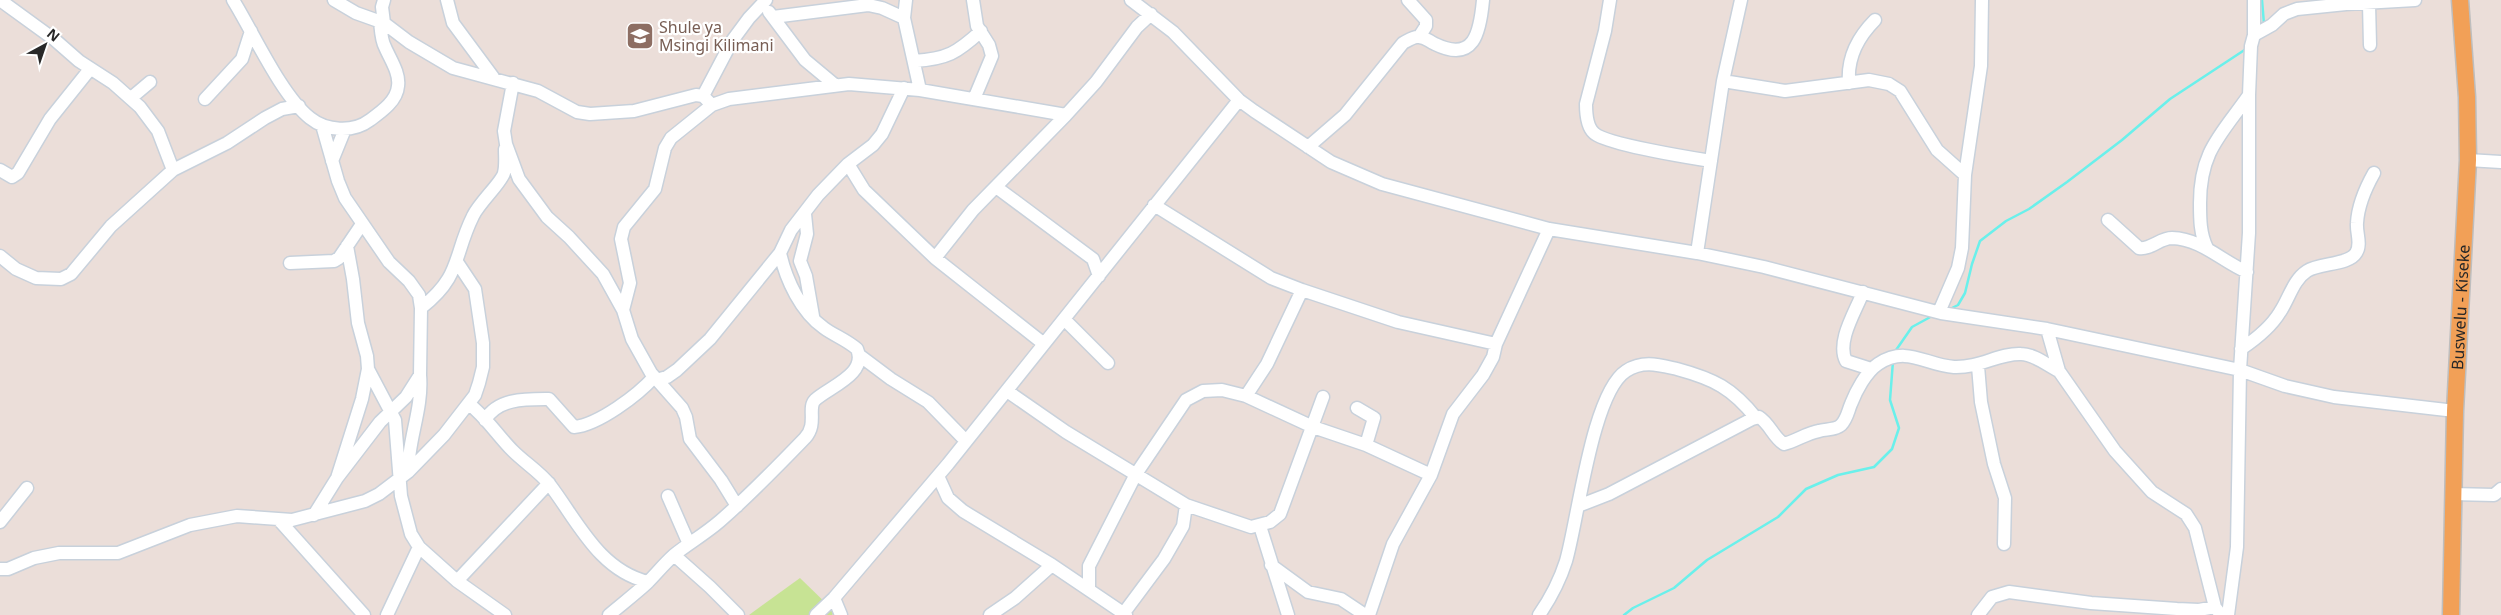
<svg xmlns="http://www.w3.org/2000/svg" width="2501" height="615" viewBox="0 0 2501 615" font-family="'Noto Sans',sans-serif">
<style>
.green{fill:#c7e394}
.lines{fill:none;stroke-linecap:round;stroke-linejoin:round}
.stream{stroke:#6af0eb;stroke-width:2.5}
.minor-casing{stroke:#c8d1db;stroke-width:15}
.major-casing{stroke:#bebebe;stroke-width:19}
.minor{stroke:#fff;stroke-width:12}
.major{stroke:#f2a057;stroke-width:16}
.labels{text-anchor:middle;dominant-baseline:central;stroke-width:4.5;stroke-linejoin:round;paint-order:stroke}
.education-label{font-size:16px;fill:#785e54;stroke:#fff;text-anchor:start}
.street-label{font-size:16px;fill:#282828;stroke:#fff}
</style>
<rect width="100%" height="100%" fill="#ebded9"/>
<path class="green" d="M800 578 835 612 832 615H749Z"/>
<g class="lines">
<path class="stream" d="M2262 0 2264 24
M1948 310 1958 305 1965 293 1972 264 1980 241 2006 221 2029 209 2067 182 2122 140 2170 99 2246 49
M1894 353 1912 327 1934 315
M1624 615 1633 608 1674 588 1707 560 1778 517 1806 489 1838 475 1874 467 1892 449 1899 428 1890 400 1893 361"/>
<g class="minor-casing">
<path id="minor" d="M0 0 55 40 79 61 113 83 140 107 158 131 173 170
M233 0C253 32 281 95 310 118 326 131 353 133 370 120 381 112 397 101 398 86 400 73 390 59 385 47 381 40 381 30 380 21
M334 0 356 13 384 23 409 42 453 68 538 91 577 112 590 114 634 111 696 95 703 96 712 105
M384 0 382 7 384 23
M447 0 453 23 493 77
M906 0 904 18 920 90
M973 0 977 26 989 45 992 56 974 99
M1131 0 1173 32 1239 100 1254 111 1331 162 1382 184 1549 229 1697 253 1764 267 1941 313 2047 329 2240 370 2285 386 2334 397 2455 411
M1408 0 1426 20V26L1419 37
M1610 0 1605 31 1586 104C1586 113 1587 127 1594 133 1605 144 1692 158 1711 161
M2369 4 2370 45
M769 12 805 60 835 85
M773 17 868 5 882 8 904 18
M2254 35 2272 25 2284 14 2297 9 2346 4 2415 0
M914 61C947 59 957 53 981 31
M1723 81 1785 91 1869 80 1889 84 1900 91 1937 150 1965 175
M513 83 504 131 506 144 519 179 547 217 569 237 603 274 623 310 632 339 651 373 682 408 686 417 690 439 721 480 737 506
M1849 83C1847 58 1858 37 1875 20
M703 96 732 41 749 18 766 0
M131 98 150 82
M205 99 242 59 251 31
M322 125 338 181 345 198 389 262 409 281 419 295 421 308 420 375 406 397 380 422 337 478
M1308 147 1345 115 1403 43C1407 41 1413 37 1417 37 1425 36 1428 41 1435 44 1474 63 1480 33 1483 0
M2468 160 2501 162
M332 161 345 129
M848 164 864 190 935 258 1044 344
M0 170 12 177 18 173 50 119 90 69
M996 187 1093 259 1099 276
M1154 205 1271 278 1302 290 1398 322 1496 344
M805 214 807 234 800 261 806 276 813 316
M2108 220 2139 248C2150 250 2160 238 2172 238 2202 239 2221 261 2247 272
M2207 248C2200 234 2200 219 2200 203 2200 151 2221 135 2249 95
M1697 253 1723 81 1741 0
M0 256 16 269 36 278 61 279 71 274 111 226 173 170 227 143 265 118 282 109 299 106
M935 258 973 210 1066 115
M290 263 334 261 339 258 362 224
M1863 292C1856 311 1836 341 1846 361L1871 369
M421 308C462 276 453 256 473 216 479 203 502 182 504 173 506 165 505 157 505 149
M623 310 630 283 621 239 624 227 655 189 665 148 671 138 712 105 729 99 849 84 920 90 1066 115 1096 82 1137 27 1151 14
M1939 312 1958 268 1962 248 1965 175 1981 66 1982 0
M1064 319 1108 363
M2047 329 2059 371 2115 451 2152 492 2186 514 2195 528 2215 607 2221 615
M2241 349C2256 339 2271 327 2280 312 2289 299 2293 280 2307 271 2319 263 2349 265 2356 253 2362 244 2356 233 2357 223 2358 205 2365 189 2374 173
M859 355 891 379 928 402 966 441
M1978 366 1981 402 1994 464 2005 498 2004 544
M368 369 395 420 401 496 411 534 419 547 457 581 505 615
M656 380 667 377 677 370 710 339 780 253 791 230 818 195 848 164 873 145 882 134 904 88
M1007 391 1066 432 1186 505 1183 526 1164 559 1123 614
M1246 396 1267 364 1302 290
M469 404C486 417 498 436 513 451 525 463 540 472 550 485 578 522 599 570 648 582
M1357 408 1374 418 1366 445
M485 420C498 398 526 399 549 399L574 427C598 425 638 395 654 377
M408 472C408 440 423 408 420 375
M938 476 948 498 963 511 1052 565 1126 615
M2452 494 2494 495 2501 489
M668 496 689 544
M1186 505 1251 527 1270 522 1280 514 1323 397
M1578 506 1609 494 1752 419 1759 417C1770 424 1773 437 1784 444 1796 441 1807 433 1819 431 1826 429 1836 430 1841 425 1847 419 1848 411 1851 404 1856 391 1866 372 1878 364 1907 345 1925 365 1954 367 1980 368 1999 353 2021 354 2034 354 2047 365 2059 371
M314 515 337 478 362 399 368 369 367 356 358 323 353 279 347 246
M279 520 364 615
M0 522 27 488
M1260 526 1288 615
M674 555 710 587 738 615
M1271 565 1308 592 1341 599 1365 615
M0 569H8L34 558 59 553H118L190 525 237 516 292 520 365 501 379 494 408 472 444 435 475 395 479 383 483 367V343L475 289 457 262
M457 581 549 483
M1089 590V566L1136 474 1186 400 1203 391 1222 390 1246 396 1313 427 1366 445 1431 475
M834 598 841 615
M387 615 419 547
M609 615C622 604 635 594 647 583 656 574 664 564 674 555 689 543 705 534 720 521 750 495 777 467 805 438 818 424 807 408 815 400 829 387 868 374 857 349 847 340 835 336 824 328 801 312 786 280 780 253
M816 615 834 598 948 464 1239 100
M990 615 1015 598 1052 565
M1369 615 1393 544 1431 475 1453 414 1483 375 1493 357 1496 344 1549 229
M1539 615C1550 599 1560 580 1566 561 1578 520 1592 393 1626 371 1643 360 1659 365 1677 369 1714 379 1732 388 1756 418
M1978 615 1992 597 2009 592 2091 603 2177 609 2199 610 2215 607
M2228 615 2237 547 2240 370 2249 233V95L2251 46 2254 35V0"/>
</g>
<g class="major-casing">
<g id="major">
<path id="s1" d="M2451 615 2455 411 2468 160 2467 97 2460 0"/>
</g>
</g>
<use href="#minor" class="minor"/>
<use href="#major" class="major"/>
</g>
<defs>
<g id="school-square" transform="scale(1.4375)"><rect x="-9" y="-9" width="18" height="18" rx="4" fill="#8d6e63" stroke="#fff"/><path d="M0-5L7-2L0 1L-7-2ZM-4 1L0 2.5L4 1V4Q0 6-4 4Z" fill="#fff"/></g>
</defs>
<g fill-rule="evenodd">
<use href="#school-square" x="640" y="36"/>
</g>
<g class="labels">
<g class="education-label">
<text x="659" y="27">Shule ya<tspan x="659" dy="18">Msingi Kilimani</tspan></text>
</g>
<g class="street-label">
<text stroke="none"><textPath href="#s1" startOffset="308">Buswelu - Kiseke</textPath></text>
</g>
</g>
<g transform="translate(45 45) rotate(40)" stroke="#ffffff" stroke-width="4" paint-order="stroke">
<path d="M0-4L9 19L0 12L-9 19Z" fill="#282828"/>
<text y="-8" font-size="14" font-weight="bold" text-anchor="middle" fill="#282828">N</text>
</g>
</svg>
